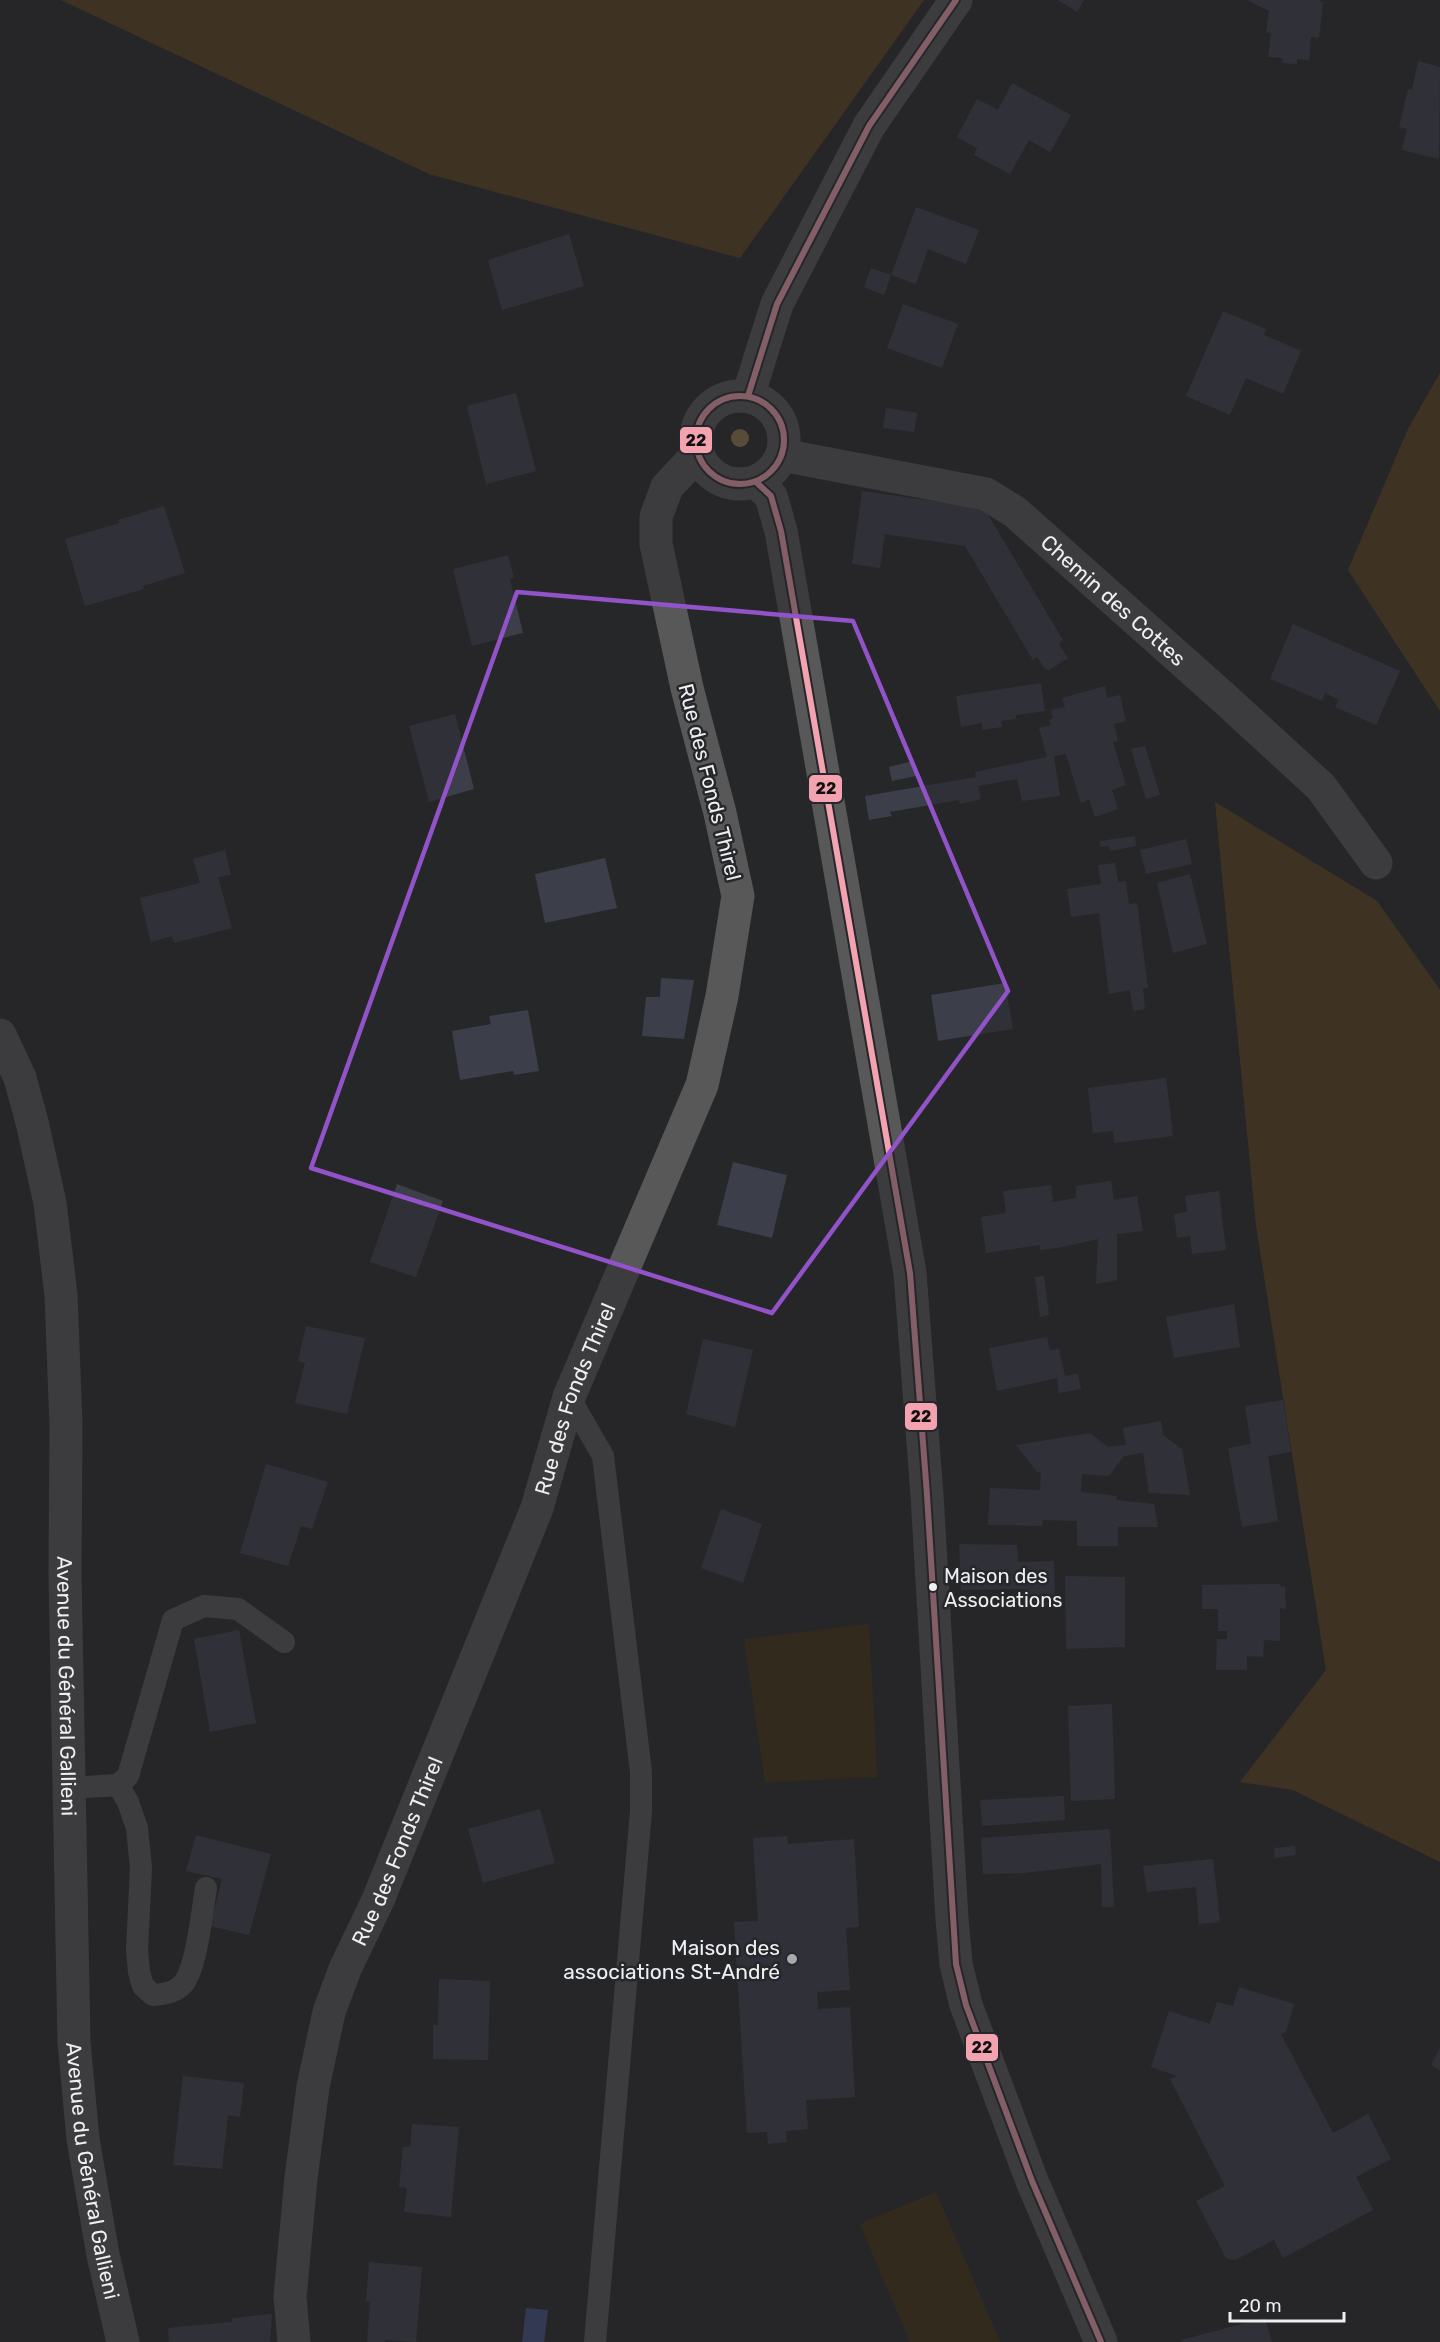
<svg xmlns="http://www.w3.org/2000/svg" width="1440" height="2342" viewBox="0 0 1440 2342" font-family="Rubik,sans-serif">
<style>
.green{fill:#412f0c}
.forest{fill:#5c441a}
.water{fill:#435083}
.building{fill:#3c3e4a}
.lines{fill:none;stroke-linecap:round;stroke-linejoin:round}
.lane{stroke:#585859;stroke-width:22}
.street{stroke:#585859;stroke-width:33}
.secondary{stroke:#585859;stroke-width:33}
.bus-1-casing{stroke:#25272a;stroke-width:10}
.bus-1{stroke:#f3a3af;stroke-width:6}
.tree{fill:#967a49}
.marked{fill:none;stroke:#9253c9;stroke-width:4.5;stroke-linejoin:round}
.bus-dot{fill:#efeff2;stroke:#25272a;stroke-width:2}
.poi-dot{fill:#a9a9ac;stroke:#25272a;stroke-width:2}
.labels{text-anchor:middle;dominant-baseline:central;stroke-width:5;stroke-linejoin:round;paint-order:stroke}
.bus-label{font-size:20px;fill:#efeff2;stroke:#25272a;text-anchor:start}
.street-label{font-size:21px;fill:#efeff2;stroke:#25272a}
.poi-label{font-size:21px;fill:#efeff2;stroke:#25272a;text-anchor:end}
.line-badge{stroke:#25272a;stroke-width:2}
.pale-badge-label{font-size:16px;text-anchor:middle;font-weight:bold;fill:#111}
</style>
<rect width="100%" height="100%" fill="#262729"/>
<path class="green" d="M869 1624 877 1777 765 1782 744 1639Z
M936 2192 1000 2342H910L860 2224Z"/>
<path class="forest" d="M61 0H924L740 258 429 174Z
M1440 373V711L1348 570 1408 429Z
M1215 802 1377 901 1440 990V1862L1293 1790 1240 1782 1326 1670 1256 1225Z"/>
<path class="water" d="M526 2308 548 2310 544 2342H522Z"/>
<path class="building" d="M1058 0H1084L1077 12Z
M1247 0H1320V2H1323L1319 38 1311 37 1309 60 1297 59V64L1282 63 1283 58 1268 57 1271 33 1266 32 1269 11Z
M1418 61 1440 67 1439 159 1402 150 1407 129 1399 127 1408 89 1412 90Z
M1012 83 1071 115 1050 152 1029 140 1010 174 974 155 977 148 957 137 977 99 998 110Z
M916 207 979 230 966 264 928 249 916 284 891 275 884 295 864 287 871 268 891 275Z
M569 234 584 286 502 310 488 260Z
M903 304 958 324 942 368 887 348Z
M1223 311 1266 329 1264 335 1301 351 1283 394 1246 378 1230 415 1186 396Z
M516 393 536 471 486 484 467 406Z
M886 408 917 413 914 432 883 428Z
M862 491 984 508 1063 640 1059 644 1068 658 1049 670 1045 669 1037 657 1033 660 965 546 885 534 880 568 852 564Z
M164 506 185 573 143 586 144 589 85 606 65 539 120 523 118 520Z
M508 555 514 578 510 579 523 633 472 646 453 569Z
M1293 624 1400 671 1376 725 1335 707 1339 700 1325 693 1322 701 1270 679Z
M1041 683 1045 711 1016 715V719L1001 721 1002 727 982 730V723L961 727 956 696Z
M1105 686 1107 698 1120 695 1126 721 1114 724 1118 741 1113 742 1126 785 1112 790 1118 809 1095 817 1089 799 1081 803 1066 754 1054 756 1060 796 1022 801 1017 779 978 786 981 799 960 804 959 800 890 812 892 816 869 820 865 796 976 777 975 772 1047 757 1039 728 1051 725 1049 720 1053 718 1051 710 1065 707 1062 698Z
M455 714 474 789 429 802 409 726Z
M1145 746 1160 795 1146 799 1131 749Z
M913 761 916 776 892 781 889 767Z
M1135 836 1136 846 1109 851V846L1100 847V841Z
M1186 839 1192 864 1146 874 1140 850Z
M225 850 231 875 218 877 232 928 174 943 172 936 151 942 140 898 200 883 193 859Z
M605 858 617 908 545 923 535 874Z
M1115 863 1118 882 1126 881 1129 904 1137 903 1148 988H1143L1145 1009 1133 1011 1130 990 1109 994 1099 913 1071 917 1067 889 1101 884 1098 865Z
M1190 874 1207 944 1173 953 1157 883Z
M661 978 694 980 684 1039 642 1036 646 997H660Z
M1005 983 1013 1029 938 1041 931 995Z
M528 1010 539 1071 514 1075 513 1071 460 1080 452 1031 491 1024 489 1016Z
M1166 1078 1173 1136 1114 1143 1113 1131 1093 1133 1088 1088Z
M733 1162 787 1175 772 1238 717 1225Z
M1111 1181 1114 1200 1137 1196 1143 1231 1117 1234V1280L1096 1284 1098 1239 1057 1248 1040 1250V1245L986 1253 981 1217 1006 1213 1003 1191 1051 1185 1053 1202 1076 1198V1186Z
M397 1184 443 1201 416 1277 370 1262Z
M1219 1191 1226 1250 1192 1254 1190 1236 1177 1238 1174 1214 1187 1212 1185 1196Z
M1044 1276 1049 1315 1040 1317 1035 1277Z
M1234 1304 1240 1347 1174 1358 1166 1317Z
M306 1326 365 1338 347 1414 295 1403 305 1363 298 1361Z
M1047 1337 1050 1350 1059 1349 1065 1376 1078 1374 1081 1389 1059 1393 1057 1378 997 1391 989 1348Z
M703 1339 753 1350 735 1427 686 1414Z
M1283 1400 1291 1452 1268 1456 1278 1521 1242 1527 1228 1448 1251 1444 1245 1406Z
M1161 1421 1163 1435 1182 1449 1190 1495 1149 1493 1143 1453 1124 1456 1109 1476 1082 1474 1081 1492 1117 1496 1116 1500 1154 1504 1158 1527H1118V1546H1077V1521L1043 1520 1042 1526 988 1525 990 1488 1040 1490 1041 1472H1037L1016 1445 1090 1433 1108 1447 1126 1445 1123 1428Z
M266 1464 328 1482 312 1529 301 1526 288 1566 240 1553Z
M721 1509 762 1524 743 1583 701 1568Z
M959 1544 1017 1545 1018 1562 1054 1561 1055 1606 1027 1607 1026 1589 961 1590Z
M1065 1576 1125 1577V1647L1066 1649Z
M1280 1584V1586L1285 1587 1286 1609 1280 1608V1641L1264 1640 1263 1657 1247 1656V1670H1216L1217 1639H1227V1631H1218V1609H1202V1585Z
M239 1630 256 1723 210 1732 194 1639Z
M1112 1704 1115 1799 1071 1801 1068 1706Z
M1064 1796 1065 1820 982 1826 980 1800Z
M540 1809 555 1863 483 1883 468 1829Z
M1110 1829 1114 1907H1102L1101 1864 1024 1873 983 1874 981 1838Z
M196 1835 271 1854 249 1935 210 1926 222 1879 186 1871Z
M787 1836 788 1844 854 1839 859 1927 846 1928 850 1990 817 1992 818 2009 850 2007 855 2097 806 2100 808 2129 786 2131 787 2142 768 2144 767 2132 747 2133 734 1922 758 1921 753 1838Z
M1295 1846 1296 1855 1275 1858 1274 1848Z
M1213 1859 1220 1922 1199 1924 1196 1887 1147 1892 1143 1866Z
M439 1979 490 1981 488 2060 433 2059V2025H438Z
M1239 1987 1294 2004 1286 2032 1281 2034 1333 2133 1368 2114 1391 2159 1356 2177 1373 2210 1283 2258 1274 2240 1235 2260 1226 2258 1196 2201 1225 2186 1170 2079 1177 2076 1151 2067 1169 2011 1210 2024 1217 2002 1233 2006Z
M1440 2048V2070L1431 2065Z
M183 2076 244 2083 240 2117 228 2115 222 2169 173 2165Z
M412 2124 459 2127 451 2217 404 2212 407 2188 399 2187 403 2147H410Z
M369 2262 422 2267 416 2342 385 2340V2342H367L370 2301H366Z
M272 2314 270 2342H169L168 2328 232 2322V2318Z
M1265 2318 1272 2342H1182L1181 2340Z"/>
<g class="lines">
<path class="lane" d="M569 1397 603 1456 641 1772V1811L595 2342
M118 1785 128 1802 137 1828 141 1868 137 1950 139 1972 143 1986 153 1995C164 1994 175 1993 183 1984 197 1967 202 1911 206 1888
M69 1788 118 1785 128 1776 173 1620 204 1606 238 1609 284 1642"/>
<g class="street">
<circle cx="740" cy="440" r="44"/>
<path d="M748 396 777 304 869 126 956 0"/>
<path id="s1" d="M782 455 986 494 1015 512 1224 698 1321 787 1376 863"/>
<path d="M756 482 771 496 781 531 910 1273 927 1495 952 1919 956 1964 966 2005 1032 2181 1101 2342"/>
<path id="s2" d="M294 2342 290 2297 301 2178 313 2087 329 2012 345 1969 378 1900 537 1508 569 1397 702 1085 722 996 738 896 720 813 687 688 656 544V517L667 487 697 455"/>
</g>
<path class="secondary" id="s3" d="M0 1035 20 1078 32 1122 50 1203 61 1295 66 1425 65 1574 74 2042 83 2139 103 2255 123 2342"/>
<g class="bus-1-casing">
<path id="bus-1" d="M696 440a44 44 0 1 1 88 0a44 44 0 1 1-88 0Z
M748 396 777 304 869 126 956 0
M756 482 771 496 781 531 910 1273 927 1495 956 1964 966 2005 1032 2181 1101 2342"/>
</g>
<use href="#bus-1" class="bus-1"/>
</g>
<circle class="tree" cx="740" cy="438" r="9"/>
<path d="M0 0H1440V2342H0ZM517 592 853 621 1008 991 772 1313 311 1168Z" fill="#262729" fill-opacity=".55" fill-rule="evenodd"/>
<path class="marked" d="M517 592 853 621 1008 991 772 1313 311 1168Z"/>
<circle class="bus-dot" cx="933" cy="1587" r="5"/>
<circle class="poi-dot" cx="792" cy="1959" r="6"/>
<g class="labels">
<g class="bus-label">
<text x="944" y="1576">Maison des<tspan x="944" dy="24">Associations</tspan></text>
</g>
<g class="street-label">
<text stroke="none"><textPath href="#s1" startOffset="374">Chemin des Cottes</textPath></text>
<text transform="translate(710 782) rotate(76)">Rue des Fonds Thirel</text>
<text stroke="none"><textPath href="#s2" startOffset="994">Rue des Fonds Thirel</textPath></text>
<text stroke="none"><textPath href="#s3" startOffset="660">Avenue du Général Gallieni</textPath></text>
<text stroke="none"><textPath href="#s2" startOffset="508">Rue des Fonds Thirel</textPath></text>
<text stroke="none"><textPath href="#s3" startOffset="1146">Avenue du Général Gallieni</textPath></text>
</g>
<g class="poi-label">
<text x="780" y="1947">Maison des<tspan x="780" dy="24">associations St-André</tspan></text>
</g>
</g>
<g class="line-badge">
<rect x="679" y="426" width="34" height="28" rx="6" fill="#f3a3af"/>
<rect x="808" y="774" width="35" height="29" rx="6" fill="#f3a3af"/>
<rect x="904" y="1402" width="34" height="29" rx="6" fill="#f3a3af"/>
<rect x="965" y="2033" width="34" height="29" rx="6" fill="#f3a3af"/>
</g>
<g class="pale-badge-label">
<text x="696" y="446">22</text>
<text x="826" y="794">22</text>
<text x="921" y="1422">22</text>
<text x="982" y="2053">22</text>
</g>
<path d="M1230 2312v9h114v-9" fill="none" stroke="#efeff2" stroke-width="3"/>
<text x="1239" y="2312" font-size="18" fill="#efeff2" stroke="#25272a" stroke-width="4.5" paint-order="stroke">20 m</text>
</svg>
